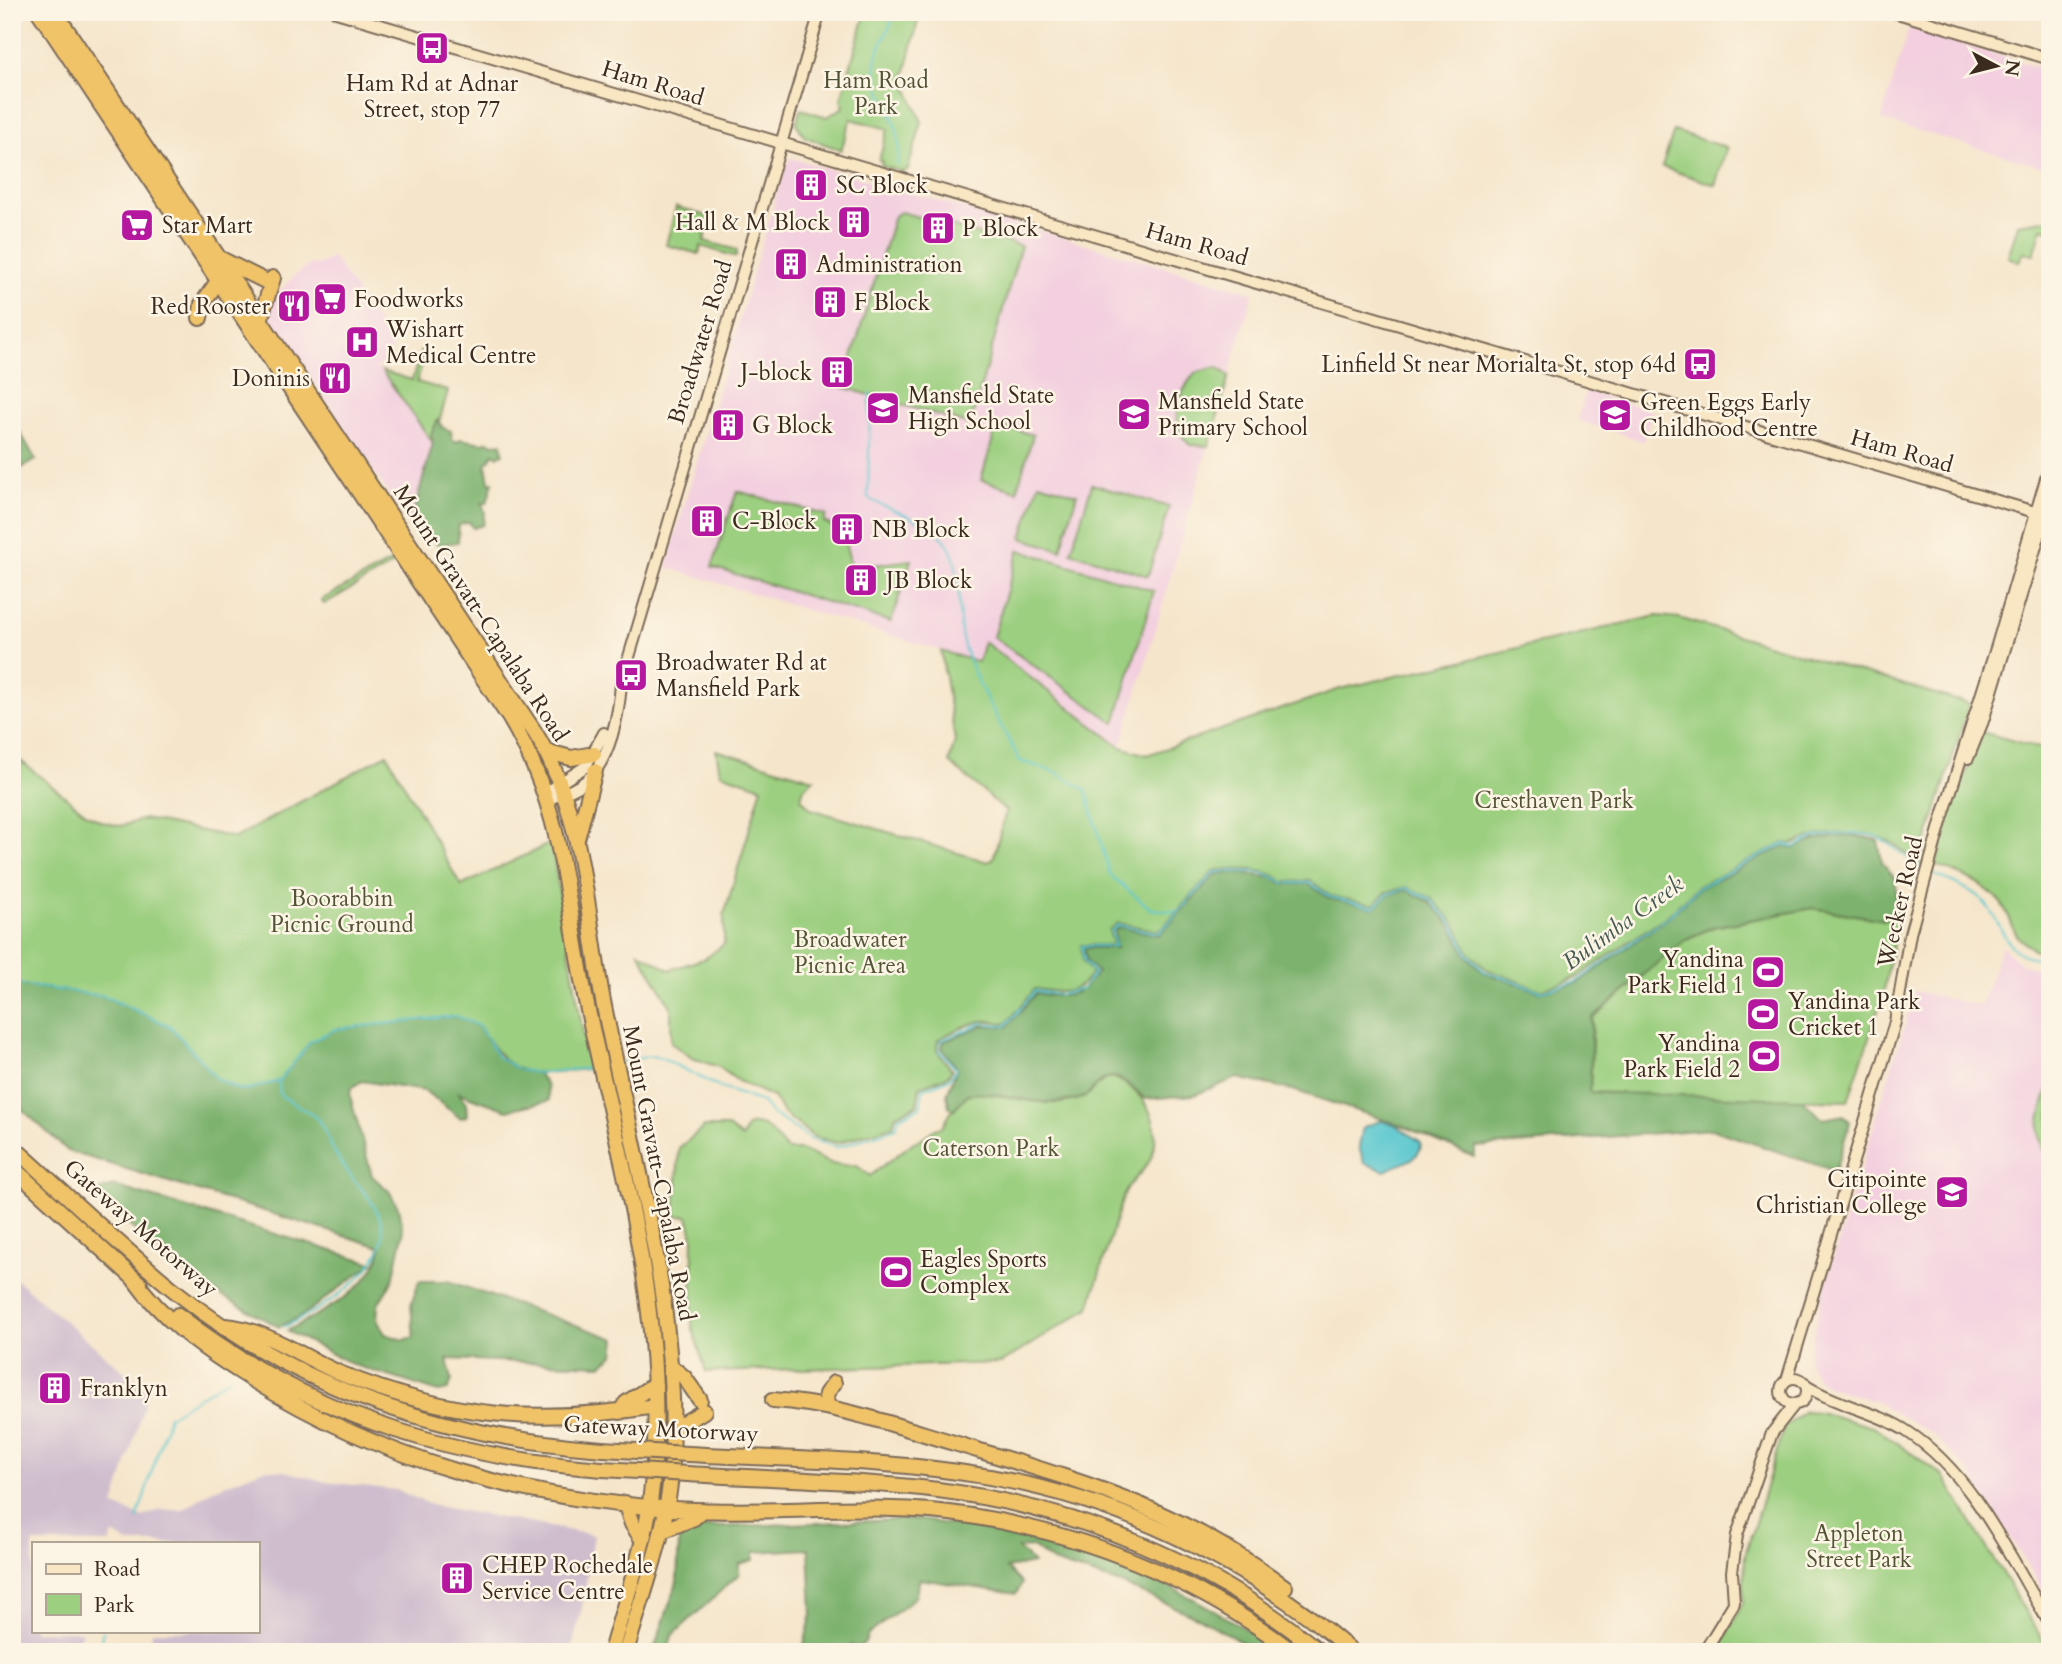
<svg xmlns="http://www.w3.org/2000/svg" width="2062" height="1664" viewBox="0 0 2062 1664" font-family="Cardo,serif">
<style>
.built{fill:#f3cfdf}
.industrial{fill:#cfbdce}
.green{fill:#9ccf80;stroke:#6c7c4f;stroke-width:2}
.forest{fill:#7db26e;stroke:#5c6e46;stroke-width:2}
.water{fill:#5bc8cf;stroke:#4b7976;stroke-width:2}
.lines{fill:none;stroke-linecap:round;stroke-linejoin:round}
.stream{stroke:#5bc8cf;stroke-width:2}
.secondary-casing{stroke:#7c6b5a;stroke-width:14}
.highway-casing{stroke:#7c6b5a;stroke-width:18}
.secondary{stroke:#f9e7c3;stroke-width:10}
.highway{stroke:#f0c369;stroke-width:14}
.highway-bridge-casing{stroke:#7c6b5a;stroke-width:18;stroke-linecap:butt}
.highway-bridge{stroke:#f0c369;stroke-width:14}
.labels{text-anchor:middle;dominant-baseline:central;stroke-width:5;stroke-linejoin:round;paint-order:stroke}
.park-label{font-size:23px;fill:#535336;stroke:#fcf5e5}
.poi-label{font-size:23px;fill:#3b2a1e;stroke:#fcf5e5;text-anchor:start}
.street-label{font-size:23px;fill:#3b2a1e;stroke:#fcf5e5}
.water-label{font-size:24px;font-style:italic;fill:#455953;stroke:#fcf5e5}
</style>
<rect width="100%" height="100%" fill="#fcf5e5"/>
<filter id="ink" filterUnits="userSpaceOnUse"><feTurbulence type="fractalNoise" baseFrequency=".0143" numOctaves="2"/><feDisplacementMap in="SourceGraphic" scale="14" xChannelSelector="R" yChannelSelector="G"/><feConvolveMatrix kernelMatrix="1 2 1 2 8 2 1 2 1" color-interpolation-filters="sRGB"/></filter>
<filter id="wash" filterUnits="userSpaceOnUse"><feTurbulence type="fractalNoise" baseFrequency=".00686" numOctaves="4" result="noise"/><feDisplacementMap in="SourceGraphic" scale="28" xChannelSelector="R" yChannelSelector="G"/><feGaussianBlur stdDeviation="1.57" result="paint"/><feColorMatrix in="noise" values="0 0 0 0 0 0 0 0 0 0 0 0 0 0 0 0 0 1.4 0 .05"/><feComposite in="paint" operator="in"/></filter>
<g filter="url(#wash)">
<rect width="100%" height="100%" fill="#f5e5ca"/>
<path class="built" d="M1909 28 2050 71V169L1881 120Z
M791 158 1253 293 1121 747 985 642 978 662 666 567 784 169Z
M333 257 393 345 388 359 375 369 382 371 433 443 410 525 268 315 269 303 296 274 311 264 318 265Z
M1586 391 1652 411 1643 441 1577 420Z
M2002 946 2020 964 2050 971V1601L1971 1474 1933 1434 1876 1402 1827 1386 1816 1377 1808 1359 1822 1295 1915 991 1980 1006Z"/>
<path class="industrial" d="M12 1276 148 1392 114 1506 143 1517 160 1510H183L214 1489 264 1469 285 1471 327 1482 397 1490 431 1505 594 1535 582 1608 571 1652H151L152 1631H257V1543H128L113 1534 110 1543H33V1631H82L80 1638 65 1652 12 1641Z"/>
<path class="green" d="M866 12H920L904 80 922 122 908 169 903 172 881 166 882 161 879 160 888 129 851 119 841 150 805 137 796 123 801 109 827 117 844 107 841 99Z
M1674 131 1727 148 1715 185 1662 167Z
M676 207 710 217 704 241 737 250 736 257 701 246 699 254 666 245Z
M901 212 1021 246 970 425 843 387 894 216Z
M2050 219V230L2042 228 2034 255 2023 252 2019 262 2008 257 2018 224Z
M422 348 426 350 417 382 448 391 433 443 382 371 412 380Z
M1217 367 1229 376 1209 446 1190 445C1167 425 1177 395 1195 373Z
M997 425 1033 435 1017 491 981 480Z
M1039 483 1077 494 1061 550 1022 538Z
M1092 484 1169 507 1148 576 1071 552Z
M737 491 826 515 824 522C851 532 850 567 854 592L868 591 866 566 911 560 891 622 712 567Z
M1019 550 1154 591 1115 723 993 637Z
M392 561 394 564 324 604 321 600Z
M1657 616 1679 618 1969 704 1919 866C1887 831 1859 829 1815 836 1801 838 1798 846 1784 843L1698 886 1668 915 1576 978 1541 990 1486 969 1469 953 1455 923 1431 898 1407 887 1387 892 1373 905 1331 896 1311 881 1284 882C1266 866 1237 870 1215 870L1159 931 1118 923 1109 930 1113 945H1081L1083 962 1092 973C1075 997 1062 993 1035 989L1006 1024C999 1023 988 1020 982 1021 971 1023 947 1034 938 1040L937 1051 952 1070 948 1076 920 1087 917 1105 895 1116 893 1126 837 1143 814 1137 783 1113 773 1097 738 1081 719 1067 692 1058 671 1043V1007L639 952 670 970 706 958 724 944V915L762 787 720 773 716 750 814 779 804 788 801 798 811 809 988 862 993 859 1006 811 949 762 955 741 941 651 978 662 984 642 1121 747 1147 755 1340 689Z
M1982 732 2050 751V948L2035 950C2006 933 2017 924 2001 903 1984 882 1960 874 1936 865L1949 817Z
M12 754 87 814 102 822 120 826 145 819 235 838 387 754 461 886 551 843 589 1069C527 1074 514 1083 479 1026L396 1023 336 1029 311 1041 279 1081 246 1090 235 1088 216 1078 170 1026 104 996 22 985 12 979Z
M1813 908 1897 922 1883 996 1848 1101 1590 1093 1593 1018 1686 939 1713 927Z
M1112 1077C1144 1090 1166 1125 1150 1160 1143 1173 1130 1181 1124 1195 1111 1232 1101 1270 1089 1308L1001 1363 706 1372 692 1326 693 1236 688 1216H675L679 1148 704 1127H728L742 1138 747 1126C766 1118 775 1138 787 1150H801L832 1164 857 1166 870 1176 914 1142C926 1139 930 1128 942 1127 947 1117 959 1099 969 1094 979 1089 1039 1105 1055 1103 1063 1103 1074 1101 1082 1098 1094 1093 1098 1080 1112 1077Z
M2050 1084V1159C2030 1136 2042 1110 2050 1084Z
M1804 1411 1819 1412 1876 1428 1943 1476 2050 1652H1718L1743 1603 1745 1555 1784 1428Z"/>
<path class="forest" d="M12 418 36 460 12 473Z
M438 420 443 428 451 431 452 439 457 442 460 439 483 443 488 441 494 444 502 443 503 454 498 456 494 453 486 465 489 482H493L487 503H482L485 512 483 525 473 528 469 522 459 525 458 542 438 545 430 538 420 539 410 525 433 443 431 434Z
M1852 835 1878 840 1882 862 1896 880 1897 922 1813 908 1713 927 1686 939 1592 1018 1590 1092 1801 1099 1823 1119 1844 1115 1850 1122 1835 1171 1711 1129 1476 1147 1474 1157 1403 1126 1293 1090 1237 1078 1194 1095 1145 1099C1136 1091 1126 1079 1113 1077 1099 1076 1093 1093 1082 1098 1077 1100 1071 1100 1066 1101 1033 1107 1000 1090 968 1094L954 1109 949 1107 947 1094 957 1068 942 1049 943 1042 983 1025 1007 1027 1036 993C1066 999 1079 998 1097 972L1086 961 1084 948H1116L1114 931 1119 927 1159 935 1216 874 1241 873 1274 878 1284 884H1309L1329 898 1374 908 1388 895 1407 890 1429 901 1452 926 1466 955 1483 972 1540 992 1577 983 1668 918 1700 888 1784 846 1795 848 1815 839Z
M12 979 22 985 104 996 170 1026 216 1078 235 1088 246 1090 279 1081 311 1041 336 1029 456 1016 479 1026 498 1057 519 1070 538 1073 547 1086 549 1101 507 1110 459 1093 466 1103 467 1116 460 1118 425 1091 362 1081 351 1088 350 1096 372 1176 389 1191 400 1211 403 1234 393 1280 378 1304 377 1320 385 1334 404 1340 414 1337 411 1305 419 1281H448L616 1339 614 1355 601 1365 447 1359 452 1380 448 1390 439 1392 354 1365 287 1331C321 1312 374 1290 381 1247L68 1151 12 1100Z
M114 1186 373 1263 302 1316 279 1327 202 1285 98 1200 96 1192Z
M913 1519C1050 1536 1165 1569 1279 1652H1259L1199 1618 1121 1584 1053 1562 1033 1547 1018 1548 1033 1563 1007 1568 1022 1584 1016 1594 920 1579 915 1597 868 1635 865 1643 858 1647 851 1645 849 1652H817L803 1648 812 1614 809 1549 754 1552V1560L739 1564V1574L672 1636 667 1652H653L677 1582 679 1540 691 1528Z"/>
<path class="water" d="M1380 1121 1394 1124 1421 1142C1422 1161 1399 1163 1385 1171L1364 1163 1359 1147 1363 1127Z"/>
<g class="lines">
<path class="stream" d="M896 12C890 29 877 45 876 64 874 100 907 119 897 165
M870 394 868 498C890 511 927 520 944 539 964 561 956 611 962 639 970 674 1003 728 1020 761L1055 772 1086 790 1110 875 1151 909 1179 912
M1933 874C1949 881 1967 887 1981 899 2007 923 2001 964 2050 957
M12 979 22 985 104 996 170 1026 216 1078 235 1088 246 1090 279 1081 311 1041 336 1029 456 1016 479 1026 498 1057 519 1070 538 1073 593 1068
M622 1062 651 1056 662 1058 719 1087 762 1102 771 1113 812 1140 838 1147 896 1128 898 1118 920 1107 923 1089 950 1078 956 1069 939 1050 940 1041 982 1023 1006 1026 1035 991 1060 995 1082 989 1094 973 1084 961 1082 946H1115L1111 931 1118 925 1159 933 1215 872C1237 872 1266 868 1284 883H1310L1330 897 1374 907 1388 894 1407 888 1430 899 1453 924 1468 954 1484 971 1541 991 1576 982 1669 916 1699 887 1784 844 1795 847 1814 837 1853 833 1877 836 1925 870
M279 1083 280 1094C290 1104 310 1110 319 1121 327 1134 332 1150 341 1163 354 1183 377 1201 382 1226 390 1270 318 1311 284 1327
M137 1519 169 1416 231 1377
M101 1640 103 1631"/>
</g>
</g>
<g filter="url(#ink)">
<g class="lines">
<g class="secondary-casing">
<path id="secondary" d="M336 12 2045 515
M1894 12 2050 59
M1968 758 1983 721 2050 500
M546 792 585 767 604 733
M548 799C562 794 576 790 587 780 610 760 619 713 621 684L820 12
M1781 1391a13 13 0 1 1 26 0a13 13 0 1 1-26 0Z
M1787 1380 1895 1022 1910 934 1941 822 1997 645 2050 465
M1806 1386C1838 1406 1876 1411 1908 1432 1974 1475 2010 1558 2050 1624
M1704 1652 1734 1603 1732 1572 1737 1535 1772 1433 1795 1404"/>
</g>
<g class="highway-casing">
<path id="highway" d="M39 12 509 717C564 809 565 895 585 996 620 1164 673 1329 650 1503 643 1553 624 1603 611 1652
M55 12 534 731C585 812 585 909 603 1001 633 1153 679 1305 672 1461 669 1527 644 1589 626 1652
M219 258 267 282
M200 318 202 304 218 281
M260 321 273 278
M545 751 571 758 594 754
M577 839 595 771
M12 1146C67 1195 121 1248 179 1294 311 1399 471 1444 637 1451
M12 1167 140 1284
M134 1279C162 1319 201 1347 242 1373 377 1461 534 1503 695 1510 787 1514 879 1501 971 1516 1089 1535 1198 1580 1293 1652
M178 1315C313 1420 468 1464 637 1471
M225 1326C266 1329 303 1358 342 1374 450 1418 541 1425 655 1406
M670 1366 684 1377 700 1400
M773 1400C836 1404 894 1425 954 1443 1079 1481 1178 1507 1285 1587
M827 1406 826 1394 834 1383
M620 1412 626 1403 655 1384
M672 1430 704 1411
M688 1454C778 1459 869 1459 958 1472 1107 1492 1239 1555 1353 1652
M688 1474C771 1479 855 1480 938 1490 1077 1508 1212 1562 1320 1652
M625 1503 632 1524 642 1539
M662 1531 694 1518 703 1510"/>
</g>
<use href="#secondary" class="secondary"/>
<use href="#highway" class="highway"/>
<g class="highway-bridge-casing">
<path id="highway-bridge" d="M637 1451 688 1454
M637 1471 688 1474"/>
</g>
<use href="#highway-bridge" class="highway-bridge"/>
</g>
</g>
<defs>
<g id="bus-square" transform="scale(1.75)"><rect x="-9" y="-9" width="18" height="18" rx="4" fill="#b5179e" stroke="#fcf5e5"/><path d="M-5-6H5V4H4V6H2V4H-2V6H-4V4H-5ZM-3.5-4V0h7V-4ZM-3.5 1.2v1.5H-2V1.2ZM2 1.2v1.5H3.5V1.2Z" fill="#fff"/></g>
<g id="building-square" transform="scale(1.75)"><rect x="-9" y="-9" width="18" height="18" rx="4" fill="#b5179e" stroke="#fcf5e5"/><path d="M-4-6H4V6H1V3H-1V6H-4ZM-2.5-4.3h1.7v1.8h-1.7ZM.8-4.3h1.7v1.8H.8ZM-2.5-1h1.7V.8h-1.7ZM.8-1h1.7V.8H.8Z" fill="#fff"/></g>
<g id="supermarket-square" transform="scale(1.75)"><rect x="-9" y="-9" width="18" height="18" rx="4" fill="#b5179e" stroke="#fcf5e5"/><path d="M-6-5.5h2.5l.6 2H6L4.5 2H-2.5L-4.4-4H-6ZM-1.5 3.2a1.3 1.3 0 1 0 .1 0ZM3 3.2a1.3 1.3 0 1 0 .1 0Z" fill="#fff"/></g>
<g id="restaurant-square" transform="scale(1.75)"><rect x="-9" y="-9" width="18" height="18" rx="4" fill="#b5179e" stroke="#fcf5e5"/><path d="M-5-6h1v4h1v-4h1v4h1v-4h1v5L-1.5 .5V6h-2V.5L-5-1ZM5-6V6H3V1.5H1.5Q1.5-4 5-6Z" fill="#fff"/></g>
<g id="hospital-square" transform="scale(1.75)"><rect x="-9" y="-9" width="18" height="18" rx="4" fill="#b5179e" stroke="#fcf5e5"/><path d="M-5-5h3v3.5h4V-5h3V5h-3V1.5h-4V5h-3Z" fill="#fff"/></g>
<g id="school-square" transform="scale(1.75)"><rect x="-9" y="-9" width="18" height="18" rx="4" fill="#b5179e" stroke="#fcf5e5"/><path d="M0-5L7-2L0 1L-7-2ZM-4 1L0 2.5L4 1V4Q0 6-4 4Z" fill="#fff"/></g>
<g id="stadium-square" transform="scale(1.75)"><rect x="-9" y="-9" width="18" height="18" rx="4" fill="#b5179e" stroke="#fcf5e5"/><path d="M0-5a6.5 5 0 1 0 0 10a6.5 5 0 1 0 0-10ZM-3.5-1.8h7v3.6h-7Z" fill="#fff"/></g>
</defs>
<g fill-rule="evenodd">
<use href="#bus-square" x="432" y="48"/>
<use href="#building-square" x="811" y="185"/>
<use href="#building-square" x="854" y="222"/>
<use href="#supermarket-square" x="137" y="225"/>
<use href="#building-square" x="938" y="228"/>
<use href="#building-square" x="791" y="264"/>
<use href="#supermarket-square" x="330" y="299"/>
<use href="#building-square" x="830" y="302"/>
<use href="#restaurant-square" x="294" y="306"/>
<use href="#hospital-square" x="362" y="342"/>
<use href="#bus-square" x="1700" y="364"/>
<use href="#building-square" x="837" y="372"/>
<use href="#restaurant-square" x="335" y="378"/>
<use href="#school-square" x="883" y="408"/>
<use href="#school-square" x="1134" y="414"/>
<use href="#school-square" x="1615" y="415"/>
<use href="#building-square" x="728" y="425"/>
<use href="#building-square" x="707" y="521"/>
<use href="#building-square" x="847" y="529"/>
<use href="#building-square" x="861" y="580"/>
<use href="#bus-square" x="631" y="675"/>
<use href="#stadium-square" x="1768" y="972"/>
<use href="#stadium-square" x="1763" y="1014"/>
<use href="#stadium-square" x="1764" y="1056"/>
<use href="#school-square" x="1952" y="1192"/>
<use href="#stadium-square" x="896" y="1272"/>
<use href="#building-square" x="55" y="1388"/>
<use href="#building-square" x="457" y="1578"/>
</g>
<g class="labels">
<g class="park-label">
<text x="876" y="80">Ham Road<tspan x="876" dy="26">Park</tspan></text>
<text x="1554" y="800">Cresthaven Park</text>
<text x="342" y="898">Boorabbin<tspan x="342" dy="26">Picnic Ground</tspan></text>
<text x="850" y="939">Broadwater<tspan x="850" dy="26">Picnic Area</tspan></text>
<text x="991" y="1148">Caterson Park</text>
<text x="1859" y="1533">Appleton<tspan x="1859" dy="26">Street Park</tspan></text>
</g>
<g class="poi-label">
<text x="432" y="83" text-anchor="middle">Ham Rd at Adnar<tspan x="432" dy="26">Street, stop 77</tspan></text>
<text x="836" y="185">SC Block</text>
<text x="830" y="222" text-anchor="end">Hall &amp; M Block</text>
<text x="162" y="225">Star Mart</text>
<text x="962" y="228">P Block</text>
<text x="816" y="264">Administration</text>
<text x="354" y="299">Foodworks</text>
<text x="854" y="302">F Block</text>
<text x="270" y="306" text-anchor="end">Red Rooster</text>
<text x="386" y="329">Wishart<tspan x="386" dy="26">Medical Centre</tspan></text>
<text x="1676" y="364" text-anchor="end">Linfield St near Morialta St, stop 64d</text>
<text x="812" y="372" text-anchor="end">J-block</text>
<text x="310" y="378" text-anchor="end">Doninis</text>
<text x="908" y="395">Mansfield State<tspan x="908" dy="26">High School</tspan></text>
<text x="1158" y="401">Mansfield State<tspan x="1158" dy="26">Primary School</tspan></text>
<text x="1640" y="402">Green Eggs Early<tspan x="1640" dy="26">Childhood Centre</tspan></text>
<text x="752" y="425">G Block</text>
<text x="732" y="521">C-Block</text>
<text x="872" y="529">NB Block</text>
<text x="886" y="580">JB Block</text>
<text x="656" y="662">Broadwater Rd at<tspan x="656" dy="26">Mansfield Park</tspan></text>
<text x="1744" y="959" text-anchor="end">Yandina<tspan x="1744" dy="26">Park Field 1</tspan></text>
<text x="1788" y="1001">Yandina Park<tspan x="1788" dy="26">Cricket 1</tspan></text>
<text x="1740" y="1043" text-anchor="end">Yandina<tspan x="1740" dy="26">Park Field 2</tspan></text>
<text x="1927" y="1179" text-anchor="end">Citipointe<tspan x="1927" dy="26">Christian College</tspan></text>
<text x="920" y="1259">Eagles Sports<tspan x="920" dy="26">Complex</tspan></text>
<text x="80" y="1388">Franklyn</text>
<text x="482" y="1565">CHEP Rochedale<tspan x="482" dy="26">Service Centre</tspan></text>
</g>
<g class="street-label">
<text transform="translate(653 83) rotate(17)">Ham Road</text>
<text transform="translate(1197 244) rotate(16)">Ham Road</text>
<text transform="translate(700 342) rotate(-73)">Broadwater Road</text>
<text transform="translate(1902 451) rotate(16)">Ham Road</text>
<text transform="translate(481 613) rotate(57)">Mount Gravatt-Capalaba Road</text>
<text transform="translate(1900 902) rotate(-77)">Wecker Road</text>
<text transform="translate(659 1173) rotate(79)">Mount Gravatt-Capalaba Road</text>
<text transform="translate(141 1228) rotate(41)">Gateway Motorway</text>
<text transform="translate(661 1429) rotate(3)">Gateway Motorway</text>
</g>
<g class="water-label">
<text transform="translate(1623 923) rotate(-36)">Bulimba Creek</text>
</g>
</g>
<rect width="2062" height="1664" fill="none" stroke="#fcf5e5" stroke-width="42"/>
<rect x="32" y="1542" width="228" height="91" fill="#fcf5e5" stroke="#afa495" stroke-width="2"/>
<rect x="46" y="1564" width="35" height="10" fill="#f9e7c3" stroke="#afa495" stroke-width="2"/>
<text x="94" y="1576" font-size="21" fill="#3b2a1e">Road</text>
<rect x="46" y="1594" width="35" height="21" fill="#9ccf80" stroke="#afa495" stroke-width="2"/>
<text x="94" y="1612" font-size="21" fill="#3b2a1e">Park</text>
<g transform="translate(1996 66) rotate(97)" stroke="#fcf5e5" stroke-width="5" paint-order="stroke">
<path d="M0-5L12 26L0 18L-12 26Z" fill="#3b2a1e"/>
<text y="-10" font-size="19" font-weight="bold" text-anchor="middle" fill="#3b2a1e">N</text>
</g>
</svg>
